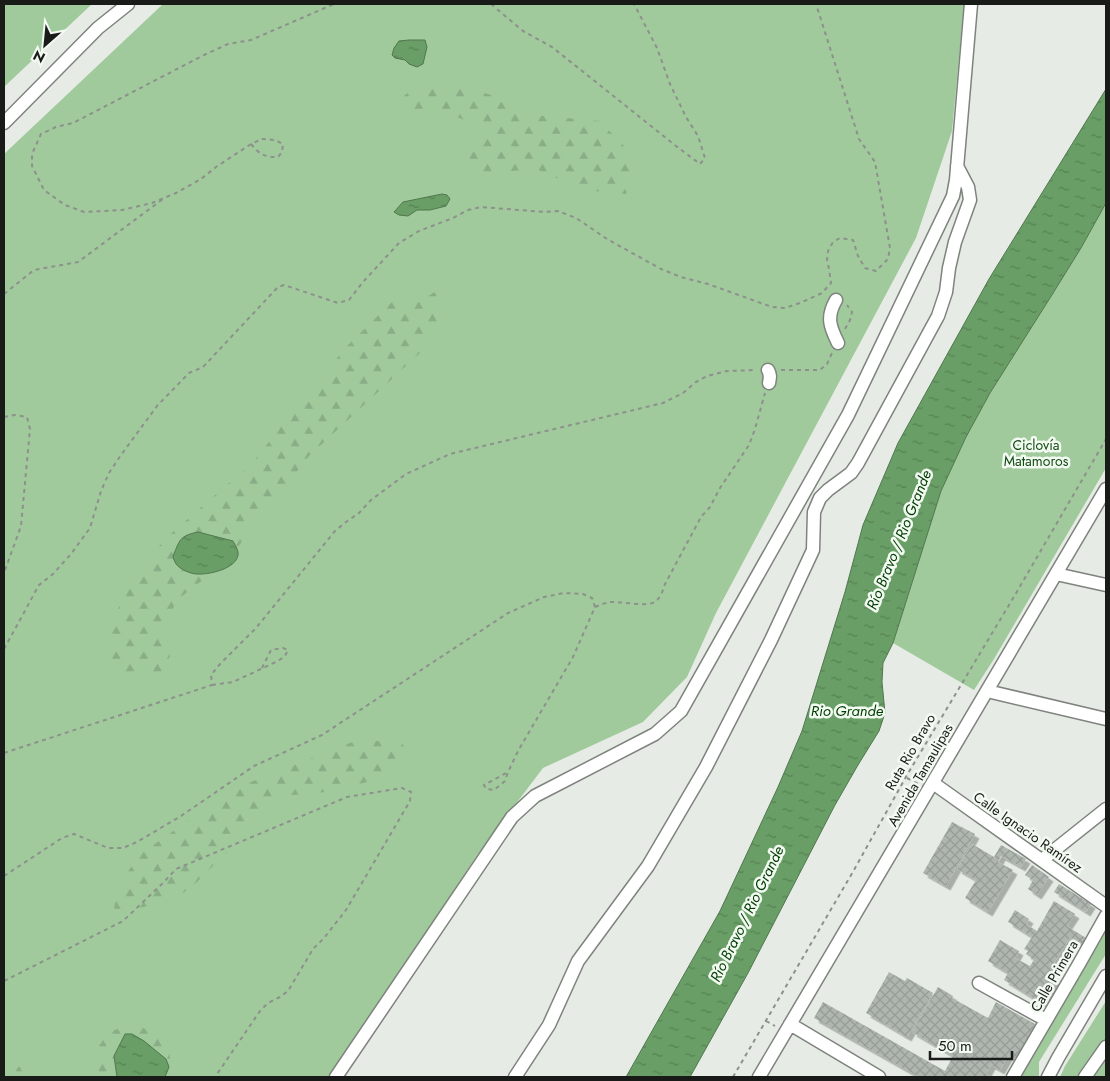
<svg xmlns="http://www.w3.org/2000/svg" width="1110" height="1081" viewBox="0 0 1110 1081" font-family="Jost,sans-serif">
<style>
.green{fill:#a0ca9c}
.forest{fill:url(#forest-firs)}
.water{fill:url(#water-ripples);stroke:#51774f}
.building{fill:url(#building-cross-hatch);filter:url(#shadow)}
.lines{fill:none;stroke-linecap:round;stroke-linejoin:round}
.minor-casing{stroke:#7e847d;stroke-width:15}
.path{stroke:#8d918c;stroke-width:2;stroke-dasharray:4 4;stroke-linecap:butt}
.minor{stroke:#fff;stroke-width:12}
.labels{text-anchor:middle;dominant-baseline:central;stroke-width:5;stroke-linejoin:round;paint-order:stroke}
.park-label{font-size:14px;fill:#144c14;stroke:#f3faf2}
.street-label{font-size:14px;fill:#191b18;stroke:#f3faf2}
.water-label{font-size:15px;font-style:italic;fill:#023e04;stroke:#f3faf2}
</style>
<defs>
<pattern id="forest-firs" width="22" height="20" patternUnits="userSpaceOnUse" patternTransform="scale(1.25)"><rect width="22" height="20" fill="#a0ca9c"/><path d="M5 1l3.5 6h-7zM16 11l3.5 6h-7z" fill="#89ad86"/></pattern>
<pattern id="water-ripples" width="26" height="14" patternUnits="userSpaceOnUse" patternTransform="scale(1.25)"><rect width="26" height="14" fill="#699f66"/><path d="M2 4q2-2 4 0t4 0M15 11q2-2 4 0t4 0" fill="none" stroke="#568153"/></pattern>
<pattern id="building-cross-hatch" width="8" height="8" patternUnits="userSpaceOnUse" patternTransform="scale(1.25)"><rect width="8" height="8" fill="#afb6af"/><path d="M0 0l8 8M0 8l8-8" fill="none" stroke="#969c96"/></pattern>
<filter id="shadow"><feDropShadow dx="4.5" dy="4.5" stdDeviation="0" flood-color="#0004"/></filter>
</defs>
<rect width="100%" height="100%" fill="#e6ece5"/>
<path class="green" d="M4 4H92L4 87Z
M163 4H964L952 131 916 238 716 613 687 677 643 722 543 768 477 855 330 1077H4V154Z
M1106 203V468L994 659 974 690 893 643 941 491 966 437 990 393 1050 298 1081 248Z
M1106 927V954L1039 1062V1075L1038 1077H1018Z
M1106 1001V1077H1060L1065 1066Z"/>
<path class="forest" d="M456 84 491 95 520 114 600 121 624 146 633 172 626 194 583 190 536 169 499 172 465 174 463 163 481 140 475 124 446 113 411 114 393 105 417 85Z
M444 286 441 316 421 352 309 456 237 548 217 569 177 600 165 625 170 656 158 678 117 673 108 644 125 586 167 537 253 462 298 405 347 346 392 302H419Z
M355 741H399L412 754 380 779 326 792 282 796 191 888 166 903 114 912 116 889 140 854 236 788Z
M134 1023 169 1042 171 1077H101L99 1074V1046L109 1032Z
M4 1064 20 1067 24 1077H4Z"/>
<path class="water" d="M409 40H425L427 47 423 64 417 67 409 64 405 60 395 58 392 55 394 48 399 41Z
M1106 89V203L1081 248 1050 298 990 393 966 437 941 491 893 643 883 663 882 682 885 713 879 731 858 765 835 805 748 973 690 1077H626L720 911 778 787 802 731 845 592 863 525 898 443 989 279Z
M442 194 447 195 450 199 446 206 430 210H417L408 216 399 215 394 212 403 202Z
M198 532 233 541C235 545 239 551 238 555 236 569 208 575 197 574 190 574 180 569 176 564 175 562 173 558 173 556 180 540 179 536 198 532Z
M125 1034H132L144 1041 166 1059 169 1067 165 1077H117L114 1056Z"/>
<path class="building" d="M952 822 975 834 946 886 923 873Z
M972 844 994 857 1001 845 1026 859 1021 867 1001 856 998 862 1013 870 988 912 965 898 976 880 957 869Z
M1032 865 1049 877 1037 895 1028 889 1033 880 1025 875Z
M1059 884 1091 904 1086 912 1054 892Z
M1054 901 1075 914 1067 926 1086 938 1082 944 1070 937 1047 975 1057 981 1043 1004 1004 980 1008 973 988 961 1000 940 1019 951 1015 958 1030 966 1034 960 1026 954 1028 951 1024 949 1032 937 1008 922 1015 910 1029 919 1026 924 1037 931Z
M889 972 905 981 907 978 933 993 907 1037 866 1013Z
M938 987 953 996 952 998 988 1018 996 1002 1035 1024 1015 1060 1008 1056 1000 1070 991 1065 986 1074 992 1077H919L814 1018 823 1002 945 1071 953 1056 912 1032Z"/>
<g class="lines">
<g class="minor-casing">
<path id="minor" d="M4 123 98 28 128 4
M836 300C826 317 830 327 838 343
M768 370C771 375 770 378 769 383
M1056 574 1106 585
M987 691 1106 719
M933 783 1106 906
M1042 860 1106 809
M979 983 1046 1020
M790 1024 879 1077
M336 1077 512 817 535 796 655 734 681 711 848 415 953 196 956 180 971 4
M515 1077 549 1025 578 961 648 866 706 767 771 640 813 550 814 512 820 498 828 490 851 473 858 463 938 316 946 292 949 268 955 242 970 200 968 187 957 166
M759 1077 1106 489
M1013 1077 1079 964 1106 916
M1048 1077 1058 1058 1106 976
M1085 1077 1106 1047"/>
</g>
<path class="path" d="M491 4 523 31 552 47 676 146 700 164 705 158 698 136 686 117 670 84 657 48 634 4
M251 144C260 155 265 157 278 157L282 152 283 144 275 140 262 139 251 144 216 167 201 179 176 193 152 203 122 210 84 212 65 205 44 190 32 166V154L41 134 56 127 73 123 204 55 228 44 251 40 334 4
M4 294 34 270 78 262 163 199
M845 329 850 320 852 312 847 305
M781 370H820L827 364 832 353
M4 417 15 415 27 417 30 429 21 526 4 573
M595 607C600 605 605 603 610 602 621 601 649 608 656 601 661 597 663 590 665 584L701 517 710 507 720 488 749 445 755 429 765 393
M4 649 39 585 53 574 71 554 90 528 101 491 109 473 121 455 157 406 189 373 203 367 278 287 284 285 338 303 349 300 363 282 399 243 419 231 453 218 468 210 481 207 545 212 558 211 576 218 607 239 661 269 681 277 708 284 772 307 785 308 800 303 822 293 831 283 829 269 827 260 828 251 833 242 840 238 853 240 858 256 865 268 876 271 888 259 890 248 875 162 859 139 816 4
M212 685 233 682 278 661 285 656 288 650 283 648 271 650 262 668
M4 753 212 685 211 675 220 664 256 628 335 531 346 522 359 513 371 500 406 474 450 454 663 403 683 393 696 382 707 376 727 371 756 370
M907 778 918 784
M4 876 62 838 74 834 108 848H123L137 842 181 816 254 766 322 735 508 613 544 597 564 593 583 594 592 598 595 607 573 657 518 751 508 772 505 781 494 790 486 789 484 785 508 772
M4 981 123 921 162 884 176 869 347 797 402 788 411 792 410 801 346 910 324 938 313 949 288 991 280 997 268 1003 260 1011 215 1077
M766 1021 775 1026
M733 1077 854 870 907 775 1012 600 1106 439"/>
<use href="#minor" class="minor"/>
</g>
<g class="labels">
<g class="park-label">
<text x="1036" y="445">Ciclovía<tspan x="1036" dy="16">Matamoros</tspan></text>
</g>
<g class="street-label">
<text transform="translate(910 752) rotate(-60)">Ruta Rio Bravo</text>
<text transform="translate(920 775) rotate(-60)">Avenida Tamaulipas</text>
<text transform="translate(1028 832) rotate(35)">Calle Ignacio Ramírez</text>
<text transform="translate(1054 976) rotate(-60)">Calle Primera</text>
</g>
<g class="water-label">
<text transform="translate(899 540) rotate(-68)">Río Bravo / Rio Grande</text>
<text x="847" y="711">Rio Grande</text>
<text transform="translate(747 914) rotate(-64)">Río Bravo / Rio Grande</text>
</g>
</g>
<rect width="1110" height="1081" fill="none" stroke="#191b18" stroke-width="10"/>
<g transform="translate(45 45) rotate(207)" stroke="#f3faf2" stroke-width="4" paint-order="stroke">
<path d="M0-4L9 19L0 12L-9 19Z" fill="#191b18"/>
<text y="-8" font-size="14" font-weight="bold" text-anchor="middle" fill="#191b18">N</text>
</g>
<path d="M930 1051v8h82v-8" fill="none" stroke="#191b18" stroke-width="2.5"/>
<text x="938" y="1051" font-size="15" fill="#191b18" stroke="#f3faf2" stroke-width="4" paint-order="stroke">50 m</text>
</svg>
